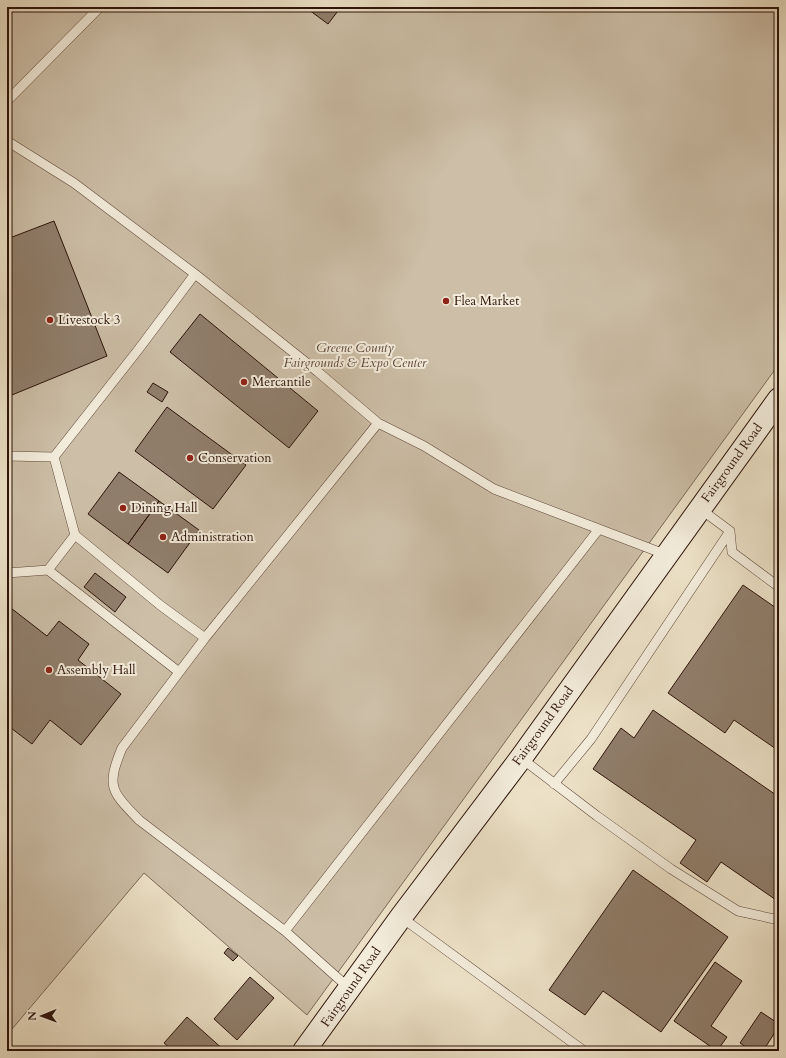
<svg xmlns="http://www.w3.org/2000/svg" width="786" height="1058" viewBox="0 0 786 1058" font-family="Cardo,serif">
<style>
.green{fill:#ccbea7;stroke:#7c6858}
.building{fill:#907e6c;stroke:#2d130a}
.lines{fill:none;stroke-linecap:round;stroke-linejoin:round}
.lane-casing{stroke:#5d4639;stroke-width:10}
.secondary-casing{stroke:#2d130a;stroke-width:24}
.lane{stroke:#f3ecdb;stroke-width:9}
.secondary{stroke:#f3ecdb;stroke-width:22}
.poi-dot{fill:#8f2418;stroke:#f3ecdb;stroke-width:1.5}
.labels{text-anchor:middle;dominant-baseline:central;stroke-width:4;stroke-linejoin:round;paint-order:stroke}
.poi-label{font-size:13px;fill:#2d130a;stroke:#f3ecdb;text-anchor:start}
.park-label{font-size:13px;font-style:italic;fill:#5d4639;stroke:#f3ecdb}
.street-label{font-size:13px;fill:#2d130a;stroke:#f3ecdb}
</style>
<rect width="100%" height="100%" fill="#ece1c7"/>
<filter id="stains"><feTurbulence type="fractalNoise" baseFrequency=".005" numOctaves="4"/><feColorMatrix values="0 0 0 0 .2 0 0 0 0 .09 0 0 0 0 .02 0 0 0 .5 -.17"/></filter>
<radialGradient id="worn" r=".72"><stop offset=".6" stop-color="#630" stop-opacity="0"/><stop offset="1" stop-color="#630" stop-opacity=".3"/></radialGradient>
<path class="green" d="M7 7H779V364L307 1015 144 873 7 1035Z"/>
<path class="building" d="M305 7H341L328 24Z
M54 221 107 356 7 397V239Z
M200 314 318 411 289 448 170 352Z
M153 383 168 392 162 402 147 392Z
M167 407 246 465 213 509 135 451Z
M119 472 159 501 128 544 88 514Z
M159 501 199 530 168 573 128 544Z
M95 573 126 597 115 612 84 587Z
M743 585 779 610V751L734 720 725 733 668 693Z
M7 605 47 636 59 621 89 644 78 660 121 694 81 745 50 720 32 744 7 725Z
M653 710 779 797V902L721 862 707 882 680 863 696 840 593 769 621 728 634 738Z
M633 870 728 937 661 1032 603 991 585 1015 549 990Z
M228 948 238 956 233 961 224 953Z
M715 962 742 981 711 1026 727 1037 717 1051 674 1021Z
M250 977 274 998 237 1040 214 1019Z
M761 1012 779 1024V1026L763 1051H752L740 1043Z
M187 1017 225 1051H173L164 1043Z"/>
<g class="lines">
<g class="lane-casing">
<path id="lane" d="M7 101 100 7
M7 141 74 183 195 274 318 372 378 423 424 446 494 489 667 555
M7 456 54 457
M54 457 138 350 195 274
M699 508 730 531 732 552 779 587
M75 535 160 605 205 638
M48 570 179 672
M7 573 48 570 75 535 54 457
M521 758 597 816 671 869 738 911 779 920
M554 784 591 739 730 531
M401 917 584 1051
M285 931 599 529
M349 988 285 931 139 820C111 791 106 787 122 748L205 638 378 423"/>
</g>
<g class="secondary-casing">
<path id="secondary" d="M304 1051 401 917 521 758 779 399"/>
</g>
<use href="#lane" class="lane"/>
<use href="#secondary" class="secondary"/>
</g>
<g class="poi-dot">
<circle cx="446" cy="301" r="4"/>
<circle cx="50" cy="320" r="4"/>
<circle cx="244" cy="382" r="4"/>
<circle cx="190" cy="458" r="4"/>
<circle cx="123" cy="508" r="4"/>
<circle cx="163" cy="537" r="4"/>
<circle cx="49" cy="670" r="4"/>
</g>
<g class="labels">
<g class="poi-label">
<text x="454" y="301">Flea Market</text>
<text x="58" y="320">Livestock 3</text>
<text x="252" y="382">Mercantile</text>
<text x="198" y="458">Conservation</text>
<text x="131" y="508">Dining Hall</text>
<text x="171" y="537">Administration</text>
<text x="57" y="670">Assembly Hall</text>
</g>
<g class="park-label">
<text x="355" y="348">Greene County<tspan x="355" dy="15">Fairgrounds &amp; Expo Center</tspan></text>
</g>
<g class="street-label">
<text transform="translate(732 463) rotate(-54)">Fairground Road</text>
<text transform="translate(543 726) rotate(-54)">Fairground Road</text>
<text transform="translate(351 987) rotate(-55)">Fairground Road</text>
</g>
</g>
<rect width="786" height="1058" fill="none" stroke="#ece1c7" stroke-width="24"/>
<rect x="8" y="8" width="770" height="1042" fill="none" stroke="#2d130a" stroke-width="2"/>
<rect x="12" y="12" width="762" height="1034" fill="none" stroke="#2d130a"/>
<g transform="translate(42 1016) rotate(269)" stroke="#f3ecdb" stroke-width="3" paint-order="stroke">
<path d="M0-3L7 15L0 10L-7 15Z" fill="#2d130a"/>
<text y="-6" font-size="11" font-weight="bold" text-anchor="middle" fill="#2d130a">N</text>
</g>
<rect width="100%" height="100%" filter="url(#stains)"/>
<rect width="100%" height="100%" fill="url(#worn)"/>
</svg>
